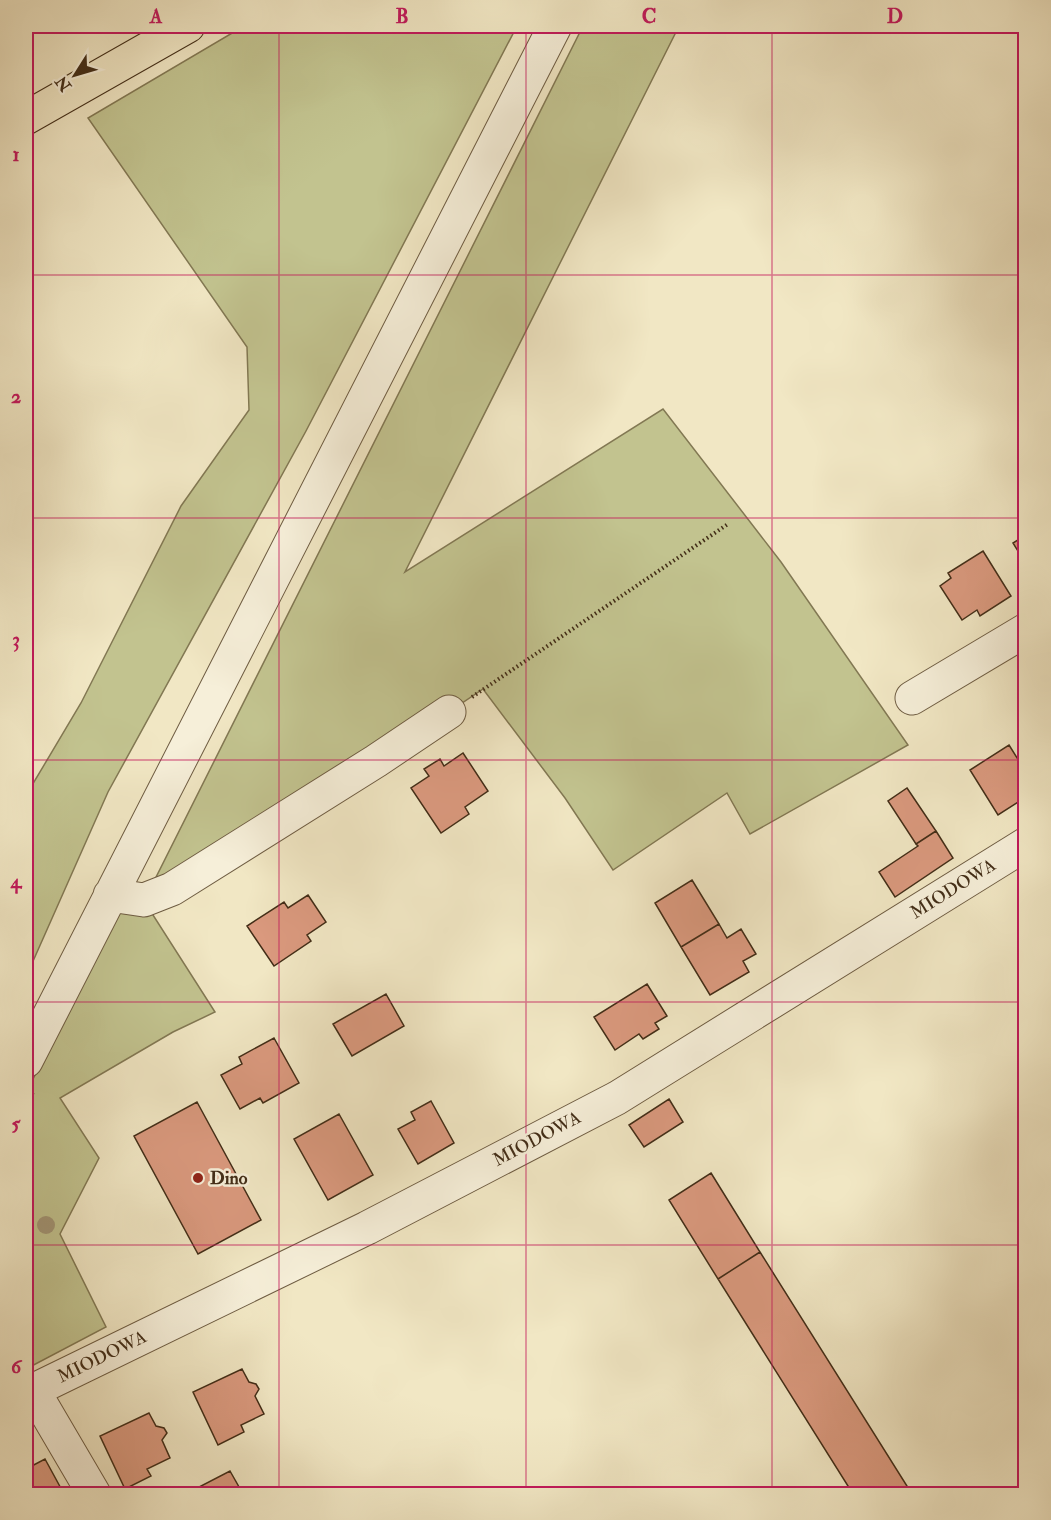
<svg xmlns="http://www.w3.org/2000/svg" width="1051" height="1520" viewBox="0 0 1051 1520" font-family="'IM FELL Double Pica',serif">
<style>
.green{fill:#c2c38f;stroke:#827853;stroke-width:1.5}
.building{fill:#da997e;stroke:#422d17;stroke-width:1.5}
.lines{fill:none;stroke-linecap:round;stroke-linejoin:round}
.minor-casing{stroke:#6e5c42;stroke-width:35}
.major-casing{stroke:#422d17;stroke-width:35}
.path{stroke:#422d17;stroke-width:4;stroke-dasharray:1.5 3;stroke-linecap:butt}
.minor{stroke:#f6efd9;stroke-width:33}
.major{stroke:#f1e7c4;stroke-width:33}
.tree{fill:#a29575}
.grid{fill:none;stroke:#c2185b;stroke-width:1.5;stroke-opacity:0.55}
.poi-dot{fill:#8f2418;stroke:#f6efd9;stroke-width:2}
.labels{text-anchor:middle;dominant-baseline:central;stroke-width:5;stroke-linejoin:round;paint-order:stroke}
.street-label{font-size:18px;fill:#422d17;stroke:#f6efd9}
.poi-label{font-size:18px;font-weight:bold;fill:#422d17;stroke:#f6efd9;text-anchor:start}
.neatline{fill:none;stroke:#c2185b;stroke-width:2}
.grid-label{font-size:20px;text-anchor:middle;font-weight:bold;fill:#c2185b}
</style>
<rect width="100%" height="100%" fill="#f1e7c4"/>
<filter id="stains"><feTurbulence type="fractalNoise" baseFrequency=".00333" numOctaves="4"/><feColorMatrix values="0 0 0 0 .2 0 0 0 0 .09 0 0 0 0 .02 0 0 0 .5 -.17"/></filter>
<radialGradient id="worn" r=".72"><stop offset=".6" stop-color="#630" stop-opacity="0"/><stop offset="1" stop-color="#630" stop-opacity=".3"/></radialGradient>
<path class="green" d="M244 26H517L306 431 108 792 26 977V791L31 787 81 703 181 506 249 410 247 347 88 118Z
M583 26H679L405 572 663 409 781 562 908 745 750 834 727 793 613 870 565 798 483 689 376 761 144 901 215 1012 173 1032 60 1098 99 1158 60 1234 106 1327 26 1369V1093L116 914 140 909Z"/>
<path class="building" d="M1026 535V564L1013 543Z
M983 551 1011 596 980 616 977 610 962 620 940 586 951 578 948 573Z
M1009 745 1019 761 1026 756V797L998 815 970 770Z
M463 753 488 791 465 807 469 814 441 833 411 788 429 776 424 769 440 759 444 766Z
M907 788 936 831 916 844 888 801Z
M936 831 953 858 895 897 879 872 918 846 916 844Z
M692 880 719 924 681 947 655 903Z
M308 895 326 922 307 935 311 941 274 966 247 926 284 902 288 908Z
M719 924 727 938 741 929 756 954 743 961 749 972 710 995 681 947Z
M647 984 667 1016 655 1023 659 1029 643 1039 639 1034 615 1050 594 1017Z
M386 994 404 1026 352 1056 333 1024Z
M274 1038 299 1083 263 1103 260 1098 240 1109 221 1075 242 1064 239 1057Z
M669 1099 683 1122 644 1147 629 1125Z
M431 1101 454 1143 418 1164 398 1129 415 1120 411 1112Z
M197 1102 261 1220 198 1254 134 1136Z
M339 1114 373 1175 328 1200 294 1139Z
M711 1173 760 1252 718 1279 669 1200Z
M760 1252 912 1494H853L718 1279Z
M242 1369 249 1382 256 1384 259 1389 255 1396 264 1414 241 1425 244 1432 218 1445 193 1392Z
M149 1413 156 1426 164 1428 167 1433 162 1440 170 1458 147 1469 151 1476 125 1489 100 1436Z
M45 1459 64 1494H26V1469Z
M230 1471 243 1494H203L199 1487Z"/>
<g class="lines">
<g class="minor-casing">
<path id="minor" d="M912 698 1026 630
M110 895 144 900 172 889 376 761 449 712
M26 1061 555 26
M33 1390 94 1494
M26 1394 367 1228 617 1098 1026 844"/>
</g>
<g class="major-casing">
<path id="major" d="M26 118 188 26"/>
</g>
<path class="path" d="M472 697 728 524
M26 1106 34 1090"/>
<use href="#minor" class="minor"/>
<use href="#major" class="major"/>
</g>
<circle class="tree" cx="46" cy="1225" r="9"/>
<path class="grid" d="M279 26V1494M526 26V1494M772 26V1494M26 275H1026M26 518H1026M26 760H1026M26 1002H1026M26 1245H1026"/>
<circle class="poi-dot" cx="198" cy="1178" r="6"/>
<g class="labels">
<g class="street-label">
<text transform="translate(953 889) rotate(-32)">MIODOWA</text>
<text transform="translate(537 1139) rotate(-28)">MIODOWA</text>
<text transform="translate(102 1357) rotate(-26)">MIODOWA</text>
</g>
<g class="poi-label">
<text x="210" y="1178">Dino</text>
</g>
</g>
<rect width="1051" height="1520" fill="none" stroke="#f1e7c4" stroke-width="66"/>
<g transform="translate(75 75) rotate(233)" stroke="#f6efd9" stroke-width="4.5" paint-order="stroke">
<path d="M0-4.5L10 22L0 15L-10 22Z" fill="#422d17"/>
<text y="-9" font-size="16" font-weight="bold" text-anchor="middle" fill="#422d17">N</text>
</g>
<rect x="33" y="33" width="985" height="1454" class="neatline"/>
<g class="grid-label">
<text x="156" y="23">A</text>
<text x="402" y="23">B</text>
<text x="649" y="23">C</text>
<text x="895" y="23">D</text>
<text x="16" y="161">1</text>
<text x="16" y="403">2</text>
<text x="16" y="646">3</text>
<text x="16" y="888">4</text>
<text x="16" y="1130">5</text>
<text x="16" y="1373">6</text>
</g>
<rect width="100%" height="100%" filter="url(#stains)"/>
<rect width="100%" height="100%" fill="url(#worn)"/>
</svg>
